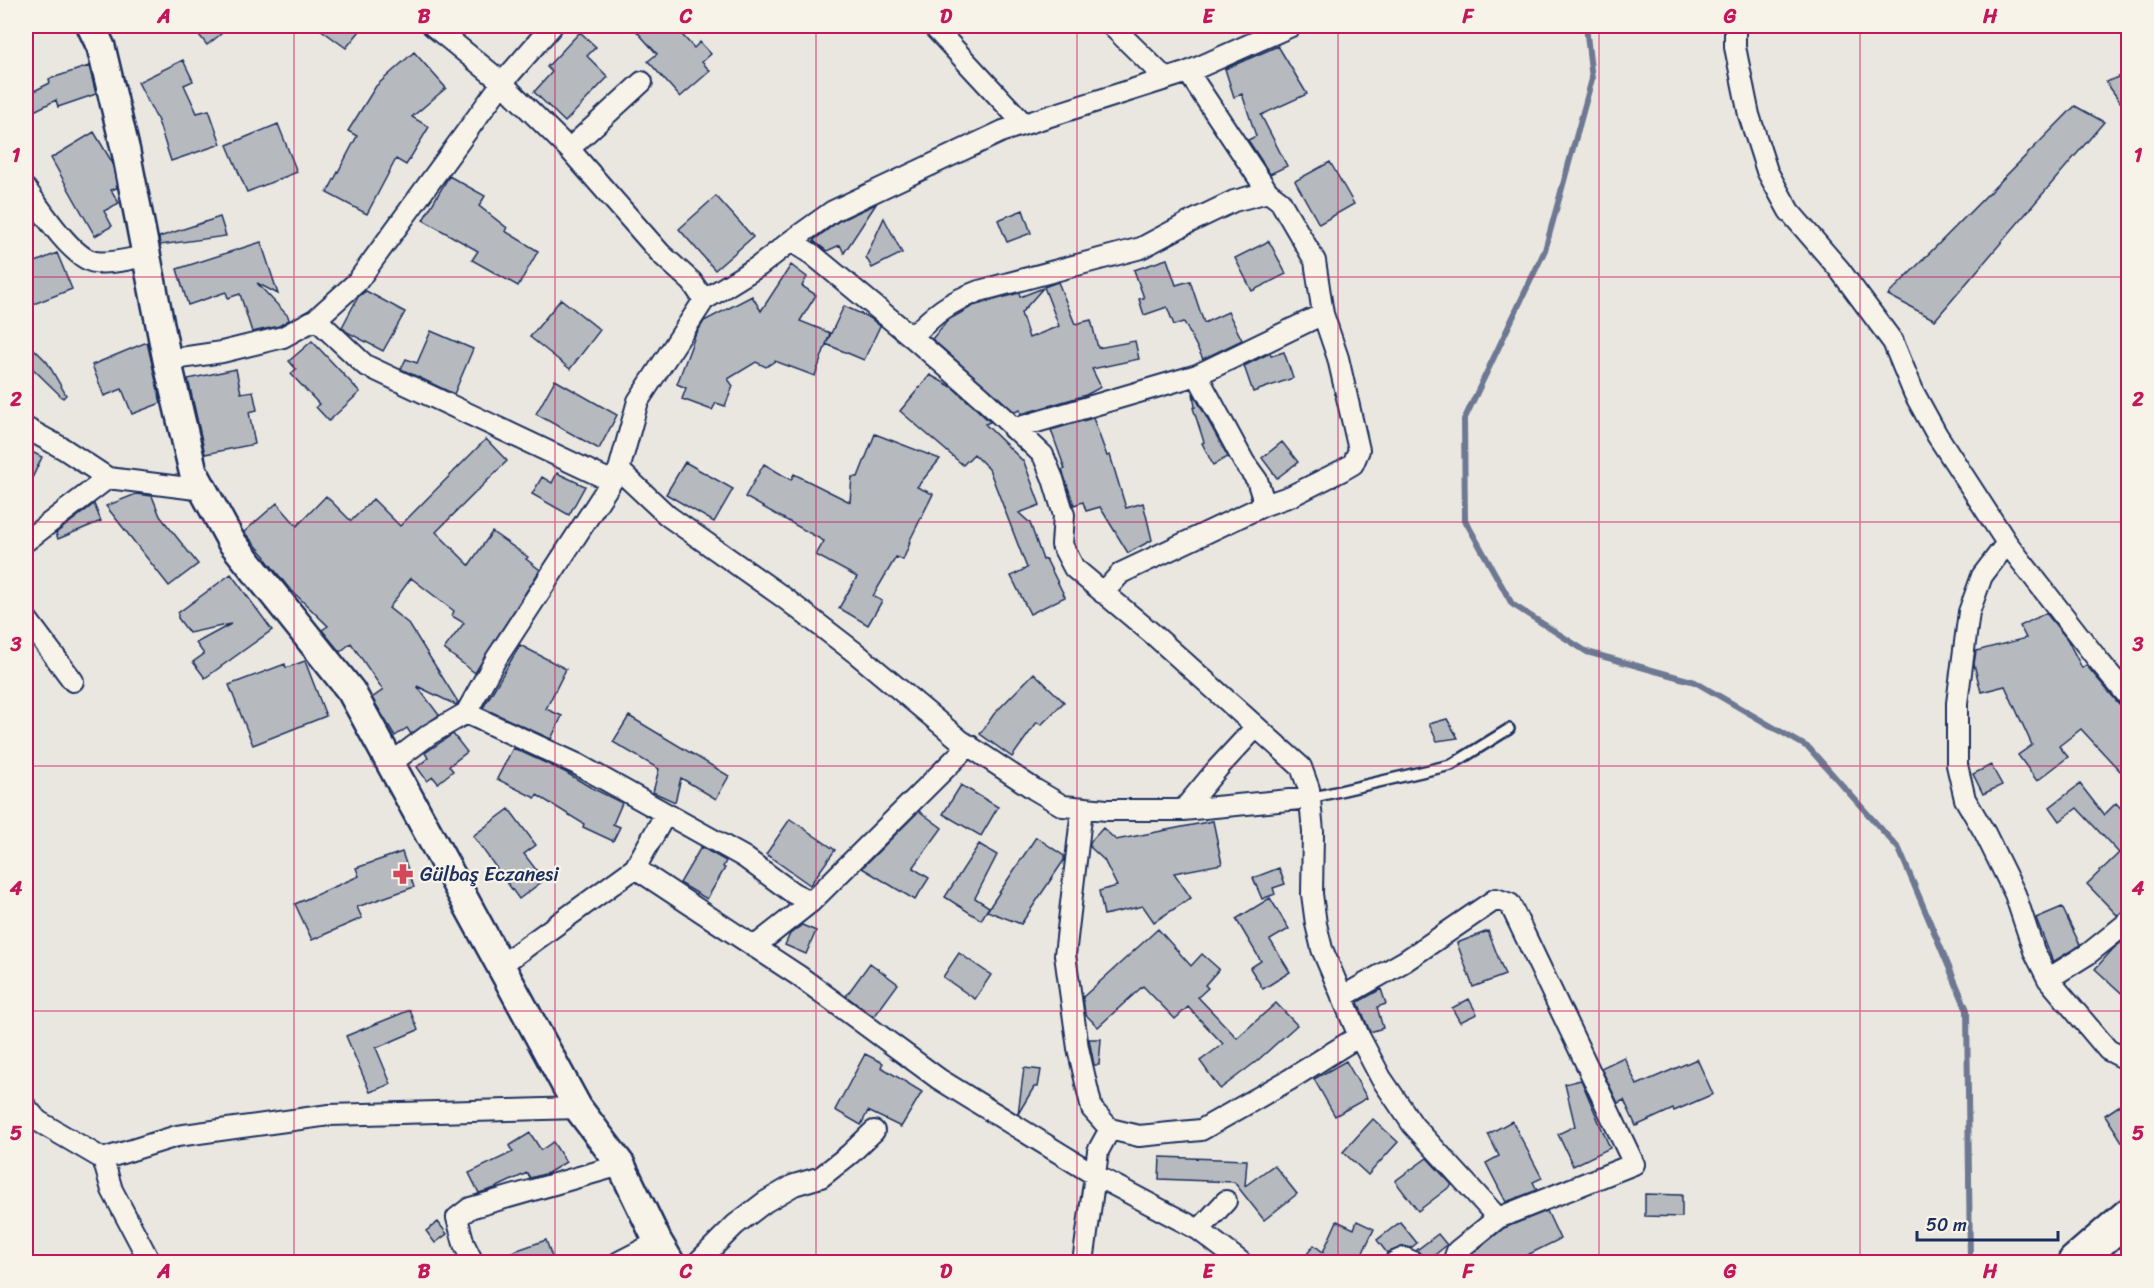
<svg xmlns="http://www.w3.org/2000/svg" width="2154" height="1288" viewBox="0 0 2154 1288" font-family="Sriracha,sans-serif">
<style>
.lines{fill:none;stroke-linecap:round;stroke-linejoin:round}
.stream{stroke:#6d7892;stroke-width:6}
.building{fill:#b6babf;stroke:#1b2f5e;stroke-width:1.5}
.lane-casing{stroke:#1b2f5e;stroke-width:14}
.street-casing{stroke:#1b2f5e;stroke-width:24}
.secondary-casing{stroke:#1b2f5e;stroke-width:32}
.highway-casing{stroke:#1b2f5e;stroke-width:38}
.lane{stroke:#f7f3e8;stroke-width:9}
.street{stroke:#f7f3e8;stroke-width:20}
.secondary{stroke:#f7f3e8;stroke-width:27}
.highway{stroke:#f7f3e8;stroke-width:33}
.grid{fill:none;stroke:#c2185b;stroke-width:1.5;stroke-opacity:0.55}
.labels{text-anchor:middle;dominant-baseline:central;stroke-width:4.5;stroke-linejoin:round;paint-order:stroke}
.poi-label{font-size:20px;fill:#1b2f5e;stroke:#f7f3e8;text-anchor:start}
.neatline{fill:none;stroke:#c2185b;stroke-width:2}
.grid-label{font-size:20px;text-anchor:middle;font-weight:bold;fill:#c2185b}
</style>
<rect width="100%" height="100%" fill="#eae7e0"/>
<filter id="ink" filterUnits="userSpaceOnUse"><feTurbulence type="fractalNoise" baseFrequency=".0167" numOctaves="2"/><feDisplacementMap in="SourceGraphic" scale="12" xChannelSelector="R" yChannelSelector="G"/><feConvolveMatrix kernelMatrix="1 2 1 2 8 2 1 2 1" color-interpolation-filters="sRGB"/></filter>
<g filter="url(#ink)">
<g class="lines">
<path class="stream" d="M1586 26 1592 79 1545 250 1464 420 1465 520 1512 604 1587 652 1695 682 1809 748 1899 849 1967 1010 1970 1262"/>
</g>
<path class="building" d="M192 26H213L221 34 207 45Z
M316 26H364L346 48Z
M632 26H674L694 48 700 42 711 54 702 62 710 71 680 97 648 61 657 54Z
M580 32 596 47 587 56 608 77 565 122 534 92 552 72 547 67Z
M1278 46 1307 94 1261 115 1287 166 1270 174 1248 140 1256 136 1242 94 1234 97 1225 69Z
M414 52 446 88 412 117 429 127 406 165 396 159 367 214 327 193 357 136 348 131 376 86Z
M183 60 193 81 184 85 197 113 209 110 221 144 171 161 158 121 138 82Z
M89 66 96 94 58 107 56 100 26 115V95L50 83 49 79Z
M2128 73V113L2106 82Z
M2075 106 2104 122 1935 320 1888 295Z
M278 124 297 172 247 192 227 145Z
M94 132 112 162 117 188 111 190 119 203 104 211 112 226 95 236 51 158Z
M1330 162 1354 204 1319 224 1295 181Z
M449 176 485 196 479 206 507 228 505 231 538 251 518 286 472 260 478 251 423 220Z
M716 196 753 237 715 270 679 229Z
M876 204 844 253 840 245 827 251 815 242 814 240 839 221Z
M1023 210 1031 233 1007 242 998 220Z
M220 217 226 236 160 245 159 237Z
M884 218 902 253 872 268 866 257Z
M1269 241 1286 274 1252 291 1235 258Z
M261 242 278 294 257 283 288 316 289 320 279 326 252 332 240 294 228 298 226 292 188 305 177 269Z
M57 253 72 289 26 307V266Z
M1167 259 1176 285 1190 281 1204 323 1228 312 1242 340 1203 359 1184 322 1174 325 1167 307 1144 315 1139 299 1144 298 1134 270Z
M791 265 807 277 802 286 816 295 800 321 830 333 815 376 775 361 766 367 756 362 728 379 733 386 725 406 716 403 712 410 682 399 686 388 677 384 695 336 704 321 752 296 761 311Z
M1058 282 1075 324 1091 320 1098 348 1135 341 1139 359 1092 369 1101 387 1086 395 1021 414 1020 410 1015 412 932 339 948 320 973 306 1019 293 1020 297 1043 288 1021 313 1029 338 1059 326 1044 287Z
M366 291 405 312 383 351 347 332 342 327 358 297Z
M561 299 600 330 570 369 530 337Z
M844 306 870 318 880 326 864 360 826 344Z
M431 331 473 349 454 394 401 369 406 359 417 363Z
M26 341 47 362 66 395 63 398 26 362Z
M312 341 360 392 329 421 316 407 319 404 291 374 296 369 289 361Z
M147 342 161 403 132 414 122 389 104 396 92 365Z
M1284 352 1293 378 1253 392 1244 366 1270 353 1271 356Z
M236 369 241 393 253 391 257 410 249 412 255 444 205 454 188 379Z
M930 375 952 387 972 405 990 422 985 424 1024 462 1040 505 1019 513 1030 523 1043 560 1046 559 1065 597 1030 614 1011 576 1027 568 989 469 974 454 963 465 900 411Z
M555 380 617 415 599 449 536 414Z
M1193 393 1228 457 1213 465 1202 443 1204 442 1193 408 1195 407Z
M1093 418 1107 456 1110 455 1126 508 1143 503 1147 519 1152 540 1128 553 1100 507 1086 511 1083 502 1074 505 1062 470 1065 469 1051 430Z
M875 434 940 459 917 487 933 494 909 542 910 543 903 560 896 557 873 596 882 601 868 625 839 608 857 577 816 555 824 541 745 497 764 464 791 480 794 474 850 502 852 477H858Z
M486 439 507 461 436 532 469 565 492 532 528 557 526 559 540 570 475 673 444 649 464 623 452 616 454 611 411 578 389 608 409 624 458 702 456 705 417 686 439 715 411 734 407 728 395 736 372 698 383 690 351 643 340 652 322 630 328 626 288 587 265 558 266 557 244 532 277 503 297 526 326 496 351 521 373 499 400 526Z
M1282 442 1298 462 1277 478 1262 458Z
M26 449 42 457 26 491Z
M685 462 733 489 714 522 666 494Z
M557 473 585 486 569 515 532 494 542 477 552 483Z
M136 494 152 496 160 516 198 564 169 586 106 506Z
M94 504 101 521 58 539 56 533Z
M231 574 272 630 205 678 193 662 204 654 196 643 231 624 189 633 178 618V613Z
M2046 613 2067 639 2082 668 2086 665 2119 704 2128 708V763L2120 771 2081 729 2059 746 2068 757 2037 781 2018 755 2032 745 2005 686 1981 692 1974 664 1976 651 2026 638 2020 626Z
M520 645 566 669 546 709 562 716 551 739 483 708Z
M305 661 326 716 253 745 229 685 285 664 286 668Z
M1034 673 1064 702 1041 725 1037 722 1012 757 980 734 994 714Z
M629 716 729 776 716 799 681 778 675 802 653 792 659 769 613 742Z
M1447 719 1458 738 1437 741 1429 724Z
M453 734 467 752 449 766 453 771 438 783 433 777 427 781 417 767 428 758 425 753Z
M513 748 565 772 590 787 622 803 613 824 620 827 613 841 583 827 584 824 537 795 535 798 497 779Z
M1991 765 2002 785 1983 794 1973 774Z
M2080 784 2104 815 2116 803 2128 816V829L2121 837 2128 847 2120 853 2128 861V910L2117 915 2087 884 2119 853 2077 808 2060 821 2050 807Z
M961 785 998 807 981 836 943 814Z
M509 809 536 845 524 854 544 880 519 899 473 836Z
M919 811 942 828 913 868 929 878 915 900 862 868Z
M790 819 835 850 810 885 766 854Z
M1213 821 1222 864 1174 873 1191 898 1154 922 1143 906 1104 915 1099 891 1117 886 1104 860 1090 847V842L1103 828 1116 840Z
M1036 837 1064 856V860L1021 924 987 911Z
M979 844 997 855 975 898 989 907 981 920 945 897Z
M701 847 726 861 723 867 725 868 707 899 680 883Z
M402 852 414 887 357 907 362 918 312 940 295 904 359 876 356 868Z
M1279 868 1285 884 1273 888 1275 894 1262 899 1253 878Z
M1270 898 1289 929 1270 940 1290 972 1263 989 1250 968 1261 961 1236 919Z
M2062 907 2080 945 2053 962 2036 918Z
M802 925 816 931 806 954 785 945 790 934Z
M1158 929 1191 966 1202 954 1219 969 1205 985 1208 988 1198 997 1237 1038 1276 1003 1297 1025 1257 1061 1220 1089 1200 1061 1223 1044 1188 1007 1175 1019 1143 986 1098 1027 1085 1014 1083 997Z
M1488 931 1505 975 1473 987 1457 943Z
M2128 937V999L2095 969 2113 949Z
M959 953 991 975 975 999 943 977Z
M870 963 898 984 874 1017 846 996Z
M1381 989 1386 1004 1377 1007 1383 1028 1370 1032 1358 1002Z
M1469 999 1477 1014 1460 1022 1452 1008Z
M410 1010 418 1030 376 1048 391 1084 370 1092 346 1036Z
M1089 1039H1101L1099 1065H1094Z
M865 1054 883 1063 881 1067 922 1092 901 1127 868 1111 861 1125 835 1110Z
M1624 1057 1637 1085 1697 1059 1713 1094 1674 1111 1673 1109 1636 1126 1624 1100 1618 1103 1601 1068Z
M1346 1061 1367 1098 1335 1116 1314 1079Z
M1024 1068 1041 1070 1038 1087H1034L1018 1114Z
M1581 1080 1610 1148 1573 1166 1558 1134 1575 1126 1565 1084Z
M2128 1100V1151L2105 1115Z
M1373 1119 1398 1142 1368 1175 1343 1152Z
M1512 1121 1542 1178 1533 1182 1537 1190 1506 1202 1486 1163 1499 1156 1488 1134Z
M530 1133 541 1150 553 1142 566 1162 548 1173 530 1178 527 1173 495 1188 479 1193 469 1173 513 1152 509 1146Z
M1160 1157 1247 1160 1245 1186 1274 1165 1297 1194 1264 1220 1234 1182 1159 1179Z
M1427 1158 1452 1185 1418 1211 1395 1181Z
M1645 1194 1682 1195V1217L1645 1216Z
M1547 1211 1560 1239 1511 1263H1475L1471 1255 1504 1228Z
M1337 1221 1354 1229 1357 1221 1374 1229 1358 1263H1300L1314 1245 1323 1252Z
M438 1222 447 1234 435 1243 426 1231Z
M1400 1222 1417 1243 1411 1248 1404 1246 1387 1253 1377 1240Z
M1438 1234 1447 1245 1426 1262 1417 1250Z
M546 1240 554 1263H489V1260Z"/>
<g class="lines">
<g class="lane-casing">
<path id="lane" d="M1310 798 1451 765 1509 729"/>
</g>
<g class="street-casing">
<path id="street" d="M433 26 498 79 569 149 661 254 692 282 704 300 759 266 791 241 813 255 912 337 980 396 1043 455 1053 479 1064 515 1062 545 1074 568 1154 635 1301 767 1309 789 1313 832 1312 894 1316 924 1322 949 1359 1036 1381 1078 1413 1125 1498 1218 1457 1251 1453 1262
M933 26 1024 124
M1112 26 1166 79
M1735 26V47L1749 115 1767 171 1789 211 1839 269 1893 342 1914 393 1937 435 2007 543 2098 660 2128 696
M1188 72 1268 192
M569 149 642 82
M26 189C40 208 69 253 91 261 105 266 132 258 147 256
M791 241 833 211 1003 131 1188 72 1291 26
M316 319 365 365 611 481
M912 337C934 314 949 302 979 291L1141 248 1186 224 1234 201 1268 192 1280 201 1315 261 1323 314 1338 358 1359 450 1353 464 1341 471 1291 496 1265 505 1121 573 1103 593
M167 360 222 352 283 337 316 319 357 282 502 83 552 26
M1197 375 1244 462 1257 480 1265 505
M26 428 64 449 108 478 204 490
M1013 429 1197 375 1323 314
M619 470 668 516 783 597 857 654 960 740 1034 789 1063 806 1107 810H1183L1310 798
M26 541 108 478
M2007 543 1982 576 1969 612 1957 703V765L1965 799 1985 833 2015 894 2034 951 2048 979 2108 1050 2128 1060
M26 618 73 681
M466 713 577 764 744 857 793 893 811 902
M390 764 430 734 466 713 496 659 619 470 638 401 704 300
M1082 809 1065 955 1078 1048 1092 1109 1110 1129 1139 1136 1201 1130 1289 1080 1359 1036
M1183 810 1218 768 1256 727
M635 868 799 976 939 1079 1095 1175 1083 1262
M754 947 811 902 969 745
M501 965 635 868 665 815
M2048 979 2088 954 2128 922
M1342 997 1405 961 1496 899 1510 904 1634 1164 1498 1218
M26 1107 38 1121 103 1159 112 1190 150 1262
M1110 1129 1098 1151 1095 1175 1199 1230 1241 1262
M103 1159 177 1136 329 1115 578 1108
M1199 1230 1226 1201
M473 1262 464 1244 457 1218 470 1208 621 1165
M619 1262 658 1242
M698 1262 735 1225 765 1202 794 1185 821 1177 850 1154 874 1131
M1395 1262 1404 1258 1413 1262"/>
</g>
<g class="secondary-casing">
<path id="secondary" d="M91 26 101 47 126 152 167 360 193 471 231 541 351 691 578 1108 621 1165 658 1242 670 1262"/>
</g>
<g class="highway-casing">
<path id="highway" d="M2075 1262 2128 1216"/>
</g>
<use href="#lane" class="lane"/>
<use href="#street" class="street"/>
<use href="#secondary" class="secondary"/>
<use href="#highway" class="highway"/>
</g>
</g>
<path class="grid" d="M294 26V1262M555 26V1262M816 26V1262M1077 26V1262M1338 26V1262M1599 26V1262M1860 26V1262M26 277H2128M26 522H2128M26 766H2128M26 1011H2128"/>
<defs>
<g id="pharmacy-bare" transform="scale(1.62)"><path d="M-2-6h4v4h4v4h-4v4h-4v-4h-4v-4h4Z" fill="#d1495b" stroke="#f7f3e8" stroke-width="2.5" paint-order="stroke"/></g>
</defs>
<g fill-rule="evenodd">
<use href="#pharmacy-bare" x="403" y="874"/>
</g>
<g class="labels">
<g class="poi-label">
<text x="420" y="874">Gülbaş Eczanesi</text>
</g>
</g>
<rect width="2154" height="1288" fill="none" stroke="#f7f3e8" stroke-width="66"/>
<path d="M1917 1231v9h141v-9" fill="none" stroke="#1b2f5e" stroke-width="3"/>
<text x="1926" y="1231" font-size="18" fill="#1b2f5e" stroke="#f7f3e8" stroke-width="4.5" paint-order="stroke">50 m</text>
<rect x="33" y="33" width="2088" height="1222" class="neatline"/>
<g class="grid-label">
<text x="164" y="23">A</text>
<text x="424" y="23">B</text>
<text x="686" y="23">C</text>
<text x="946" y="23">D</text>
<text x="1208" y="23">E</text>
<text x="1468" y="23">F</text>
<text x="1730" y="23">G</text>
<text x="1990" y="23">H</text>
<text x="16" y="162">1</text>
<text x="2138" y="162">1</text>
<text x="16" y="406">2</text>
<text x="2138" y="406">2</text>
<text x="16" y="651">3</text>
<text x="2138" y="651">3</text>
<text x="16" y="895">4</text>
<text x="2138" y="895">4</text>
<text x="16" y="1140">5</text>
<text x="2138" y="1140">5</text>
<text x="164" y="1278">A</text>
<text x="424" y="1278">B</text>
<text x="686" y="1278">C</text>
<text x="946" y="1278">D</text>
<text x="1208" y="1278">E</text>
<text x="1468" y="1278">F</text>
<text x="1730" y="1278">G</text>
<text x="1990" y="1278">H</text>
</g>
</svg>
